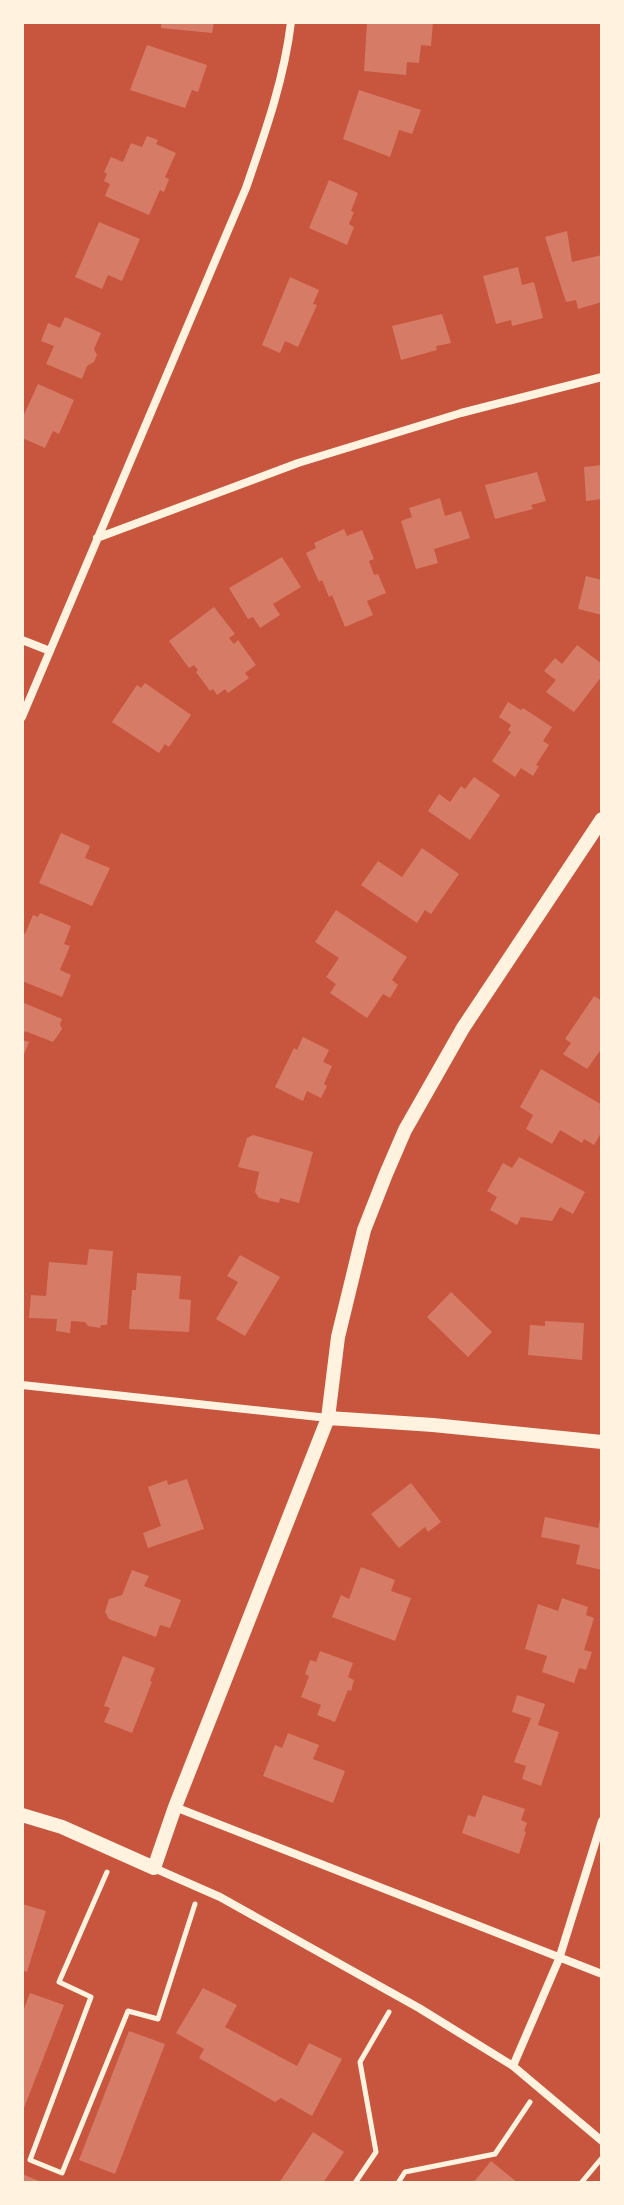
<svg xmlns="http://www.w3.org/2000/svg" width="624" height="2205" viewBox="0 0 624 2205" font-family="'Fira Sans Condensed',sans-serif">
<style>
.building{fill:#d67c66}
.lines{fill:none;stroke-linecap:round;stroke-linejoin:round}
.path{stroke:#fff3e0;stroke-width:5}
.minor{stroke:#fff3e0;stroke-width:8}
.tertiary{stroke:#fff3e0;stroke-width:14}
</style>
<rect width="100%" height="100%" fill="#c8553d"/>
<path class="building" d="M161 22H214L212 33 161 28Z
M367 22H433L431 46 421 45 419 63 407 62 406 75 364 71Z
M147 45 207 65 198 92 192 90 185 108 130 90Z
M359 90 421 110 412 134 399 130 390 157 343 139Z
M147 136 158 140 156 144 176 153 165 177 169 179 164 192 160 190 149 215 105 196 110 184 104 181 107 174 104 172 111 157 123 162 131 143 142 147Z
M329 180 358 193 351 211 354 212 349 224 354 227 347 245 309 228Z
M99 222 140 239 122 281 108 275 102 289 75 277Z
M567 231 572 262 602 255V302L578 309 576 300 566 302 545 237Z
M518 267 522 285 534 282 543 318 512 326 511 320 496 324 483 276Z
M290 277 319 290 313 304 317 305 298 347 285 341 280 353 262 345Z
M442 314 451 343 436 346 437 350 401 360 392 326Z
M65 317 101 333 94 349 97 355 94 362 87 366 82 379 46 364 54 346 41 341 48 323 60 328Z
M38 384 74 400 59 434 53 431 45 448 22 438V419Z
M602 465V499L586 501 584 467Z
M537 472 546 501 531 505 533 509 495 519 485 485Z
M440 498 445 516 461 511 470 538 434 549 438 563 416 569 401 521 412 517 409 508Z
M344 529 347 536 362 530 374 559 369 561 374 575 378 574 386 593 367 601 373 615 345 627 332 595 329 597 322 580 319 582 306 553 316 548 314 543Z
M282 557 301 587 273 604 280 615 260 628 253 617 248 619 229 588Z
M586 576 602 580V615L578 609Z
M214 607 235 634 229 638 234 644 238 640 256 665 245 673 249 678 228 693 225 689 217 695 213 689 210 691 196 672 198 670 194 665 189 668 169 641Z
M577 645 602 664V676L574 712 546 692 556 680 544 671 555 658 562 664Z
M145 683 191 715 169 747 165 744 159 753 112 722 137 685 141 688Z
M508 702 521 710 523 708 552 727 543 741 549 745 536 765 539 766 533 776 521 768 515 777 492 761 511 732 508 730 511 725 499 717Z
M474 777 500 795 470 840 428 811 439 794 450 802 461 786 465 789Z
M61 833 90 846 85 858 110 868 92 906 39 883Z
M422 848 459 874 431 914 425 910 417 923 361 885 378 861 402 877Z
M336 910 407 957 392 980 398 985 390 998 383 994 367 1018 330 993 336 984 326 977 339 958 315 942Z
M40 913 71 926 64 944 70 946 60 970 71 975 62 997 22 981V932L25 934 33 915 38 917Z
M594 996 602 1001V1048L587 1069 563 1054 571 1043 565 1039Z
M22 1002 62 1019 60 1024 62 1029 53 1042 25 1031 22 1038Z
M303 1037 329 1050 323 1062 332 1066 324 1084 327 1086 321 1098 307 1091 303 1101 275 1087 294 1048 297 1050Z
M22 1040 29 1042 22 1059Z
M541 1069 602 1105 599 1109 602 1110V1131L594 1145 584 1139 582 1143 560 1130 552 1144 526 1129 533 1115 520 1107Z
M253 1135 313 1152 299 1203 280 1198 279 1203 259 1198 255 1192 259 1172 238 1167 247 1138Z
M519 1157 585 1192 573 1214 560 1207 552 1221 521 1217 517 1225 490 1210 497 1197 487 1191 503 1163 512 1168Z
M89 1249 113 1251 107 1325H101L100 1328 88 1326 85 1322 71 1321 70 1333 56 1331 57 1319 29 1318 31 1295 46 1296 49 1262 87 1265Z
M240 1255 280 1277 245 1336 216 1319 238 1282 227 1276Z
M137 1273 181 1276 179 1299 191 1300 189 1332 129 1329 132 1290H136Z
M451 1292 492 1332 468 1357 427 1317Z
M545 1321 584 1323 582 1360 528 1355 530 1325 545 1326Z
M187 1479 204 1529 148 1548 143 1533 161 1526 148 1487 167 1480 168 1485Z
M411 1483 441 1522 428 1532 425 1527 399 1548 371 1514Z
M601 1515 602 1570 576 1564 580 1545 541 1537 545 1517 598 1528Z
M361 1567 395 1580 391 1591 411 1598 395 1641 332 1617 341 1595 349 1599Z
M132 1570 149 1576 144 1586 181 1600 170 1628 160 1625 156 1637 109 1619 105 1612 109 1599 122 1595Z
M562 1598 588 1607 586 1615 594 1618 584 1650 592 1652 586 1670 579 1668 574 1683 542 1672 547 1656 525 1649 538 1604 558 1611Z
M320 1651 353 1663 348 1677 354 1680 351 1691 348 1690 335 1722 317 1715 321 1705 301 1697 309 1676 305 1674 310 1660 316 1662Z
M123 1656 155 1668 150 1681 152 1682 132 1733 104 1722 110 1708 104 1706Z
M517 1695 545 1704 538 1725 559 1732 541 1786 522 1779 526 1766 514 1762 531 1718 512 1712Z
M288 1733 319 1745 313 1759 345 1771 333 1803 263 1776 275 1745 282 1748Z
M483 1795 525 1809 521 1820 527 1823 524 1831 526 1832 519 1854 462 1833 468 1815 475 1817Z
M22 1904 46 1911 27 1972 22 1970Z
M203 1988 237 2005 225 2027 297 2066 309 2043 342 2059 312 2116 281 2098 275 2102 199 2058 204 2049 176 2033Z
M30 1993 64 2005 22 2113V2014Z
M129 2031 165 2044 115 2174 79 2160Z
M313 2132 344 2152 323 2183H279Z
M491 2161 518 2183H473Z
M22 2174 44 2183H22Z"/>
<g class="lines">
<path class="path" d="M107 1872 59 1982 91 1997 30 2160 62 2173 128 2011 158 2019 195 1904
M355 2183 376 2152 360 2062 389 2012
M398 2183 405 2172 495 2154 530 2102
M581 2183 601 2159"/>
<path class="minor" d="M97 538 298 463 461 413 602 377
M22 640 50 651
M22 717 246 188C265 133 284 80 291 22
M22 1385 328 1418
M175 1807 602 1974
M154 1868 220 1897 419 2008 513 2066 602 2141
M513 2066 559 1959 602 1821"/>
<path class="tertiary" d="M328 1418 433 1425 602 1442
M22 1815 62 1827 154 1868 175 1807 328 1418 338 1337 364 1230 386 1174 405 1130 463 1028 602 819"/>
</g>
<rect width="624" height="2205" fill="none" stroke="#fff3e0" stroke-width="48"/>
</svg>
